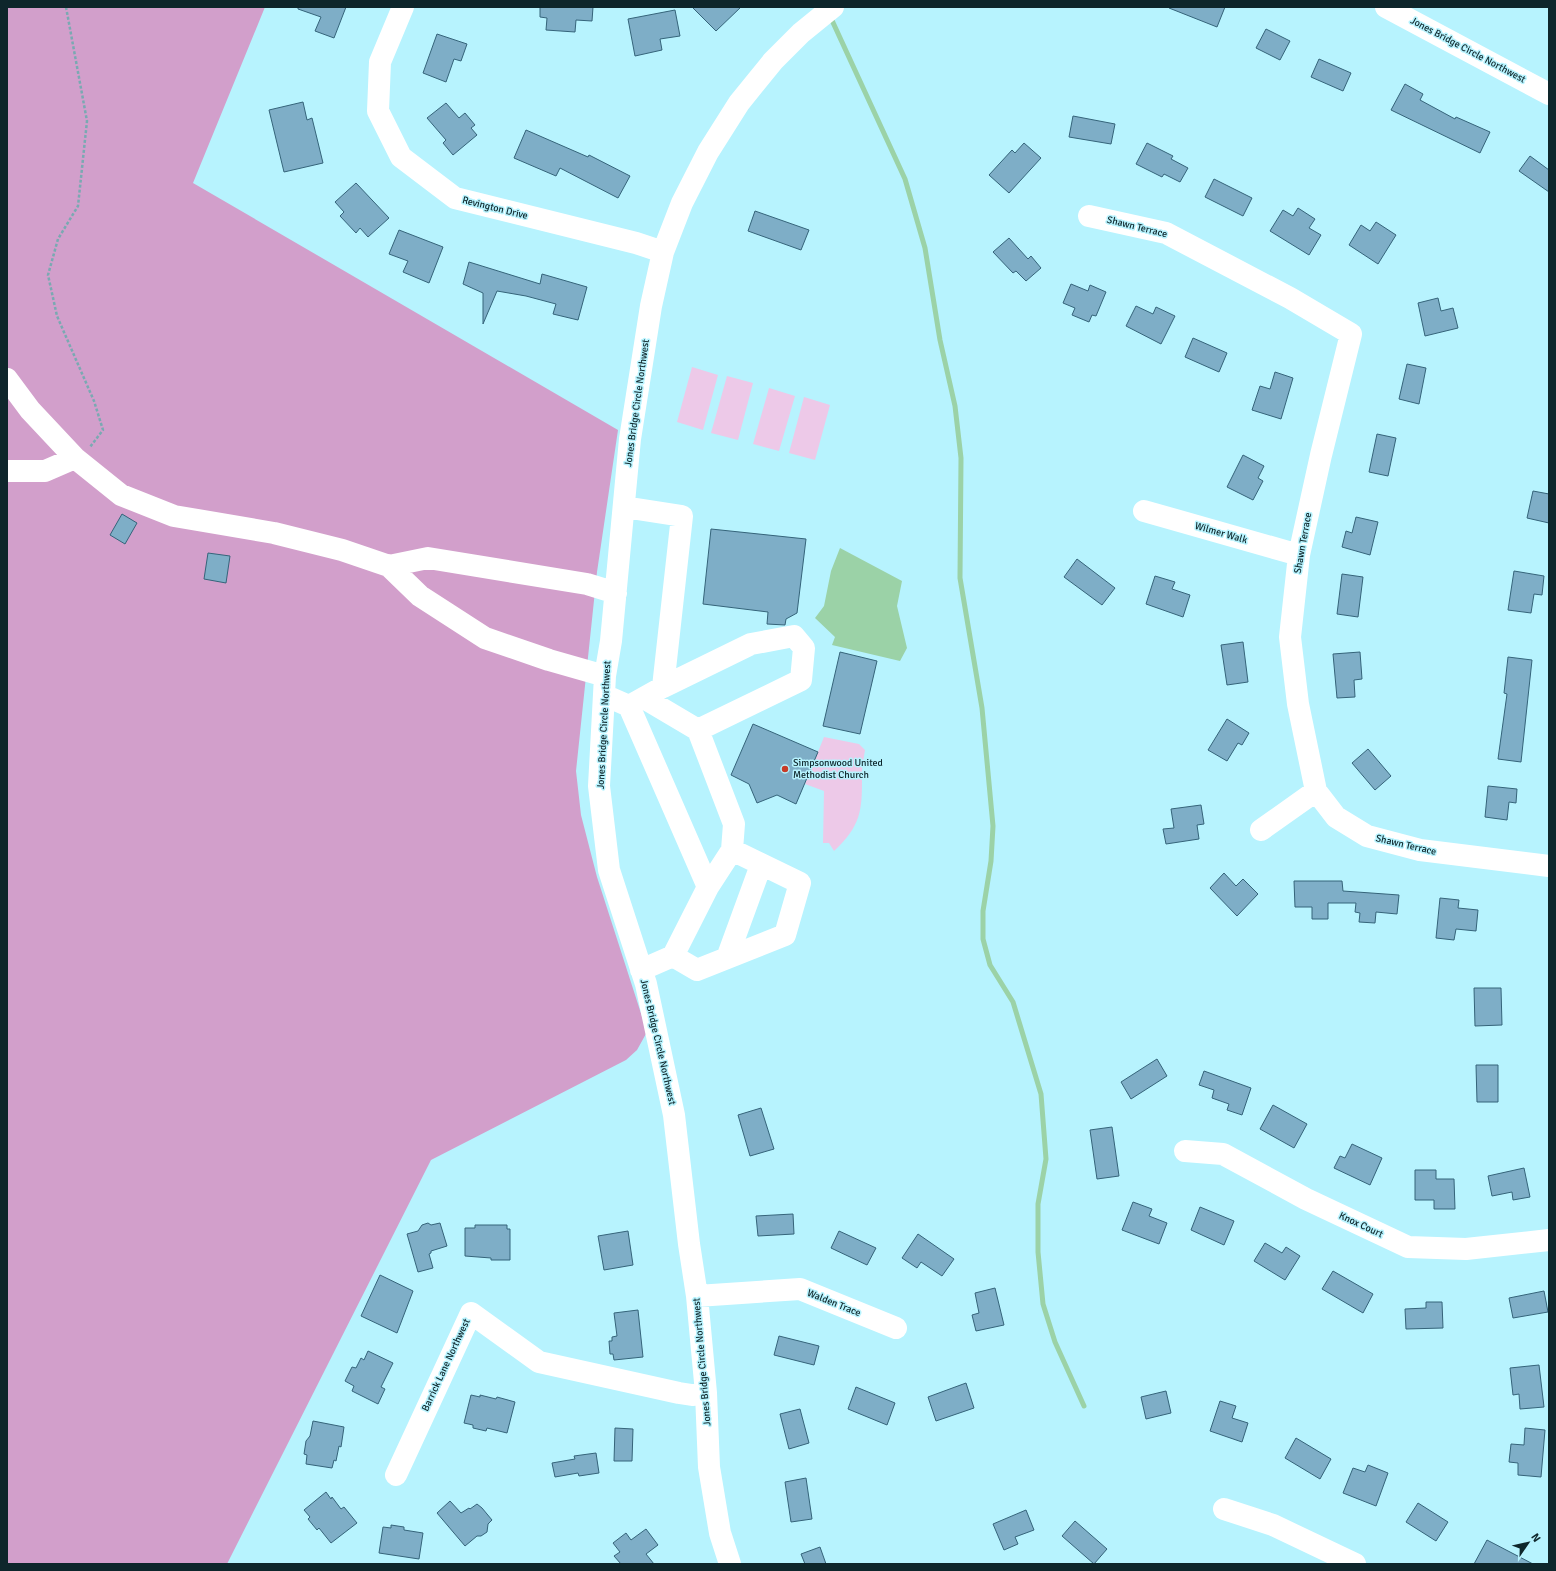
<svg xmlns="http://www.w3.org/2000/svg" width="1556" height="1571" viewBox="0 0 1556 1571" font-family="Signika,sans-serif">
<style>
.green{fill:#edc9e8}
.forest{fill:#d29fcb}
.water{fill:#9bd2a7}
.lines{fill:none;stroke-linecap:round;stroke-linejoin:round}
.stream{stroke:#9bd2a7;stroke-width:5}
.building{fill:#7eaec7;stroke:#35647a}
.path{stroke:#7aa9b2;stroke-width:2.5;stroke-dasharray:3 2;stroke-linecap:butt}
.minor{stroke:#fff;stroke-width:22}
.poi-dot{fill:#c73b28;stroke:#b7f3fe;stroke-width:1.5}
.labels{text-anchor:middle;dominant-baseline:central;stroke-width:3;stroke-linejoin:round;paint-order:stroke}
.street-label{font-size:10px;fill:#0e262b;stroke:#b7f3fe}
.poi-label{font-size:10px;fill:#0e262b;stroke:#b7f3fe;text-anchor:start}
</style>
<rect width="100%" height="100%" fill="#b7f3fe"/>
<path class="green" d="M692 367 718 375 703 430 677 422Z
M727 376 753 383 738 440 711 433Z
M769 388 795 396 779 451 753 444Z
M804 397 830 405 815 460 789 453Z
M824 737 859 744 865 750C864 757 862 765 862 772 862 808 863 824 834 851L829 843H823L824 791 805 784Z"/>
<path class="forest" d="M7 7H265L193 183 618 430 597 572 576 771 581 815 597 877 647 1032 637 1050 626 1060 431 1160 227 1564H7Z"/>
<path class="water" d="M840 548 902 581 897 606 907 648 900 661 832 645 835 637 815 618 824 606 831 571Z"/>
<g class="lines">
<path class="stream" d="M830 16 905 179 925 248 940 340 955 406 961 458 960 578 982 708 993 826 991 861 983 911V939L990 965 1013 1002 1041 1094 1046 1159 1038 1204V1252L1043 1304 1055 1342 1084 1406"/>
</g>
<path class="building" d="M298 7H346L334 38 315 31 321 17 298 9Z
M540 7H593L592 21 576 20 575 32 546 30 547 18 540 17Z
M692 7H741L716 31Z
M1169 7H1225L1217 27 1169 8Z
M675 10 680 36 660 39 662 50 635 56 628 19Z
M1266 29 1290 41 1280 60 1256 48Z
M437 34 467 44 461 61 454 59 446 82 423 73Z
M1319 59 1351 73 1343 91 1311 77Z
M1405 84 1423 94 1420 100 1455 119 1456 117 1490 132 1480 153 1391 110Z
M303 102 307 120 312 118 323 163 284 172 269 110Z
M446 103 459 118 465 113 475 125 471 128 477 135 453 155 443 143 446 140 427 118Z
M1073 116 1115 124 1111 144 1069 137Z
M526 130 588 157 589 155 630 176 618 198 560 168 556 176 514 158Z
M1024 143 1041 158 1009 193 989 175 1012 150 1015 153Z
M1147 143 1173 156 1171 159 1188 168 1180 182 1164 174 1162 177 1136 164Z
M1530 156 1549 170V192L1519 171Z
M1214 179 1252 198 1243 216 1205 197Z
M356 183 389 218 368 237 360 228 356 233 340 216 344 212 335 202Z
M1298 208 1315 219 1309 228 1321 235 1309 255 1270 231 1283 210 1293 216Z
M755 211 809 230 801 250 748 231Z
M1376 222 1396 235 1378 264 1349 245 1361 225 1370 231Z
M399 230 443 247 429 283 403 272 408 261 389 254Z
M1009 238 1028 259 1031 256 1041 268 1026 281 1016 271 1013 273 993 252Z
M469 262 540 284 542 274 587 287 578 320 553 314 556 304 526 296 497 291 483 324V293L463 284Z
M1071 284 1088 291 1090 285 1106 292 1096 316 1092 315 1089 322 1072 315 1075 308 1063 303Z
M1438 298 1441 311 1453 308 1458 328 1425 336 1418 303Z
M1136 306 1153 314 1156 307 1175 316 1161 344 1126 326Z
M1193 338 1227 353 1219 372 1185 357Z
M1407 364 1426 368 1419 404 1399 399Z
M1275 372 1293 378 1281 419 1252 410 1260 386 1270 389Z
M1377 434 1396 438 1388 476 1369 472Z
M1243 455 1264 466 1258 478 1263 481 1253 500 1227 487Z
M1533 491 1549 494V523L1527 518Z
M122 514 137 523 125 544 110 535Z
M1356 517 1378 522 1370 555 1342 547 1346 531 1352 533Z
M711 529 806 539 797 613 786 619 785 625 767 624 768 612 703 604Z
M208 553 230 556 226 583 204 579Z
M1077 559 1115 588 1102 605 1064 577Z
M1514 571 1544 576 1542 595 1534 594 1531 613 1508 610Z
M1342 574 1363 577 1358 617 1337 614Z
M1155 576 1175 582 1172 589 1190 595 1183 617 1146 604Z
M1243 642 1248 682 1227 685 1221 645Z
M840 652 877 661 860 734 823 726Z
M1360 652 1362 679 1354 680 1355 697 1337 698 1333 654Z
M1508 657 1532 660 1521 762 1498 759 1507 694 1504 693Z
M1227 719 1249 733 1242 745 1238 743 1227 761 1208 750Z
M753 724 818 752 796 804 777 795 757 803 749 784 731 775Z
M1368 749 1391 776 1375 790 1352 763Z
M1488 786 1517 789 1516 803 1509 802 1507 820 1485 817Z
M1201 805 1204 824 1197 825 1199 839 1166 844 1163 829 1174 828 1171 809Z
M1224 873 1236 886 1243 879 1258 894 1237 916 1210 888Z
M1294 881H1342L1343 891 1399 895 1397 914 1376 912 1375 923 1359 922 1360 913 1355 912 1356 903H1328V919H1312V907H1295Z
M1440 898 1459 900 1458 908 1478 910 1476 931 1456 929 1454 940 1436 938Z
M1474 988H1501L1502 1025 1475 1026Z
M1157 1059 1167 1076 1131 1099 1121 1082Z
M1476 1065H1498V1102H1477Z
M1204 1071 1251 1088 1242 1115 1227 1110 1229 1104 1212 1098 1214 1090 1199 1085Z
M1273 1105 1307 1124 1294 1148 1260 1129Z
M761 1108 774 1149 750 1156 738 1115Z
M1112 1127 1119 1176 1097 1179 1090 1130Z
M1352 1144 1382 1158 1370 1185 1334 1168 1340 1156 1345 1158Z
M1524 1168 1530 1197 1513 1200 1512 1192 1492 1196 1488 1176Z
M1415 1170H1436V1179H1454L1455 1209H1434V1200H1415Z
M1133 1202 1152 1209 1149 1216 1167 1223 1159 1244 1122 1230Z
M1200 1207 1234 1221 1224 1245 1191 1230Z
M793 1214 794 1234 758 1236 756 1216Z
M428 1223 431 1225 440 1223 447 1246 431 1251V1253L429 1254 433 1268 418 1272 407 1234 418 1231 422 1225Z
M475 1225H507V1229H510V1260H491V1258L465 1256V1228H475Z
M628 1231 633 1265 604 1270 598 1236Z
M839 1231 876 1248 867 1265 831 1248Z
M918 1234 954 1259 942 1276 921 1262 917 1268 902 1258Z
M1265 1243 1282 1253 1286 1247 1300 1256 1285 1280 1254 1261Z
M1333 1271 1373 1294 1363 1313 1322 1289Z
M380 1275 413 1291 397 1333 361 1316Z
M995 1288 1004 1325 976 1331 972 1315 979 1313 975 1293Z
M1544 1291 1548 1312 1513 1318 1509 1298Z
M1426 1302H1442L1443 1328 1406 1329 1405 1309 1426 1308Z
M638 1310 643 1357 614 1360 613 1354H610L609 1341H612V1337L617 1336 614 1313Z
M779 1336 819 1346 814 1365 774 1355Z
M368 1351 393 1363 381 1387 385 1389 378 1404 352 1391 354 1386 345 1381 352 1367 356 1368 361 1358 364 1360Z
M1539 1365 1544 1407 1520 1409 1519 1394 1513 1395 1510 1368Z
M966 1383 974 1408 936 1421 928 1397Z
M856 1387 895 1403 887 1425 848 1409Z
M1166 1391 1171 1413 1146 1419 1141 1397Z
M471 1395 480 1397V1395L496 1399 497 1397 515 1402 507 1433 487 1428 486 1431 473 1428V1425L464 1423Z
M1220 1401 1236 1406 1232 1418 1248 1423 1242 1442 1210 1431Z
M800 1409 809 1443 789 1449 780 1414Z
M313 1421 344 1427 341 1447 339 1446 336 1461 334 1460 332 1468 306 1464 307 1455 304 1454 306 1441 310 1436Z
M615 1428 633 1429 632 1461H614Z
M1525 1428 1545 1430 1541 1477 1518 1475V1463L1509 1462 1511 1444 1524 1445Z
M1296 1438 1331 1459 1320 1479 1285 1458Z
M596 1453 599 1473 579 1476 578 1473 555 1477 552 1463 575 1459 574 1456Z
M1368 1465 1388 1473 1376 1506 1343 1493 1353 1468 1365 1472Z
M806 1478 812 1519 791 1522 785 1482Z
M326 1492 331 1499 332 1497 341 1509 344 1507 357 1523 331 1543 319 1528 317 1530 308 1519 310 1517 304 1510Z
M450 1501 461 1513 469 1508 470 1509 477 1504 482 1508 492 1520 488 1524 487 1532 481 1536H477L465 1546 437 1513Z
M1418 1503 1448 1522 1436 1541 1406 1522Z
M1026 1510 1034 1530 1015 1537 1018 1544 1004 1550 993 1524Z
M1075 1521 1107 1549 1094 1564 1062 1536Z
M391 1525 404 1527V1530L423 1533 419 1559 379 1553 383 1527 391 1528Z
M646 1529 658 1545 646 1554 654 1564H621L614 1556 620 1552 613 1543 626 1533 631 1540Z
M1487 1540 1533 1564H1474Z
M820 1547 826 1564H805L801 1554Z"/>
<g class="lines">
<path class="path" d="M66 7 87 121 78 206 58 239 48 275 57 316 94 401 103 430 90 447"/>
<path class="minor" d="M403 7 380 62 378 111 401 157 455 198 636 243 663 252
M1386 7 1549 94
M1089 216 1166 233 1290 298 1351 334 1321 455 1299 555 1290 637 1298 704 1316 791 1336 817 1367 836 1420 850 1549 866
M7 379 30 410 75 458 121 495 174 516 274 533 342 550 389 566 420 596 485 638 549 660 605 676
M7 471H45L75 458
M624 507 682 516 663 687 629 706
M1144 511 1299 555
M389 566 428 558 587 584 616 593
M663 687 751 644 794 636 804 648 801 680 698 730
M604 695 629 706 708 887 673 956 641 970
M644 698 698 730 734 824 732 850
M1261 830 1316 791
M673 956 697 970 785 935 800 883 732 850 708 887
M727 958 761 865
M1185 1151 1223 1154 1306 1199 1408 1247 1466 1249 1549 1240
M697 1296 800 1289 896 1328
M396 1475 471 1313 539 1362 679 1393 692 1395 706 1393
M1224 1509 1273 1525 1355 1564
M730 1564 720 1533 709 1467 706 1393 697 1296 689 1244 674 1115 646 984 609 870 599 786 605 676 611 641 630 439 651 306 663 252 682 203 708 152 739 103 773 61 801 33 833 7"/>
</g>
<circle class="poi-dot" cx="785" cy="769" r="4"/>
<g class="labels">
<g class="street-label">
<text transform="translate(1468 50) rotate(28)">Jones Bridge Circle Northwest</text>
<text transform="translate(495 208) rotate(14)">Revington Drive</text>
<text transform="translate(1137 227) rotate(14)">Shawn Terrace</text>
<text transform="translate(637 403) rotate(-82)">Jones Bridge Circle Northwest</text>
<text transform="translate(1221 533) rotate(16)">Wilmer Walk</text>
<text transform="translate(1303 543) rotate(-80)">Shawn Terrace</text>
<text transform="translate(604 725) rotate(-87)">Jones Bridge Circle Northwest</text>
<text transform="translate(1406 845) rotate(13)">Shawn Terrace</text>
<text transform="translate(658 1042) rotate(77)">Jones Bridge Circle Northwest</text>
<text transform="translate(1361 1225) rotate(25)">Knox Court</text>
<text transform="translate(834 1303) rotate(22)">Walden Trace</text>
<text transform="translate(702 1362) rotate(-95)">Jones Bridge Circle Northwest</text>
<text transform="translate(446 1365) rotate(-65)">Barrick Lane Northwest</text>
</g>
<g class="poi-label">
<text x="793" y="763">Simpsonwood United<tspan x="793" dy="12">Methodist Church</tspan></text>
</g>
</g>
<rect width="1556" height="1571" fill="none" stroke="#0e262b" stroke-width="16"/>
<g transform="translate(1528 1543) rotate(56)" stroke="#b7f3fe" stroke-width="3" paint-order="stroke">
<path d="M0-3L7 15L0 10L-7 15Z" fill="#0e262b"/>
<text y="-6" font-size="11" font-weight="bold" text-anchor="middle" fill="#0e262b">N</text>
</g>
</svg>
